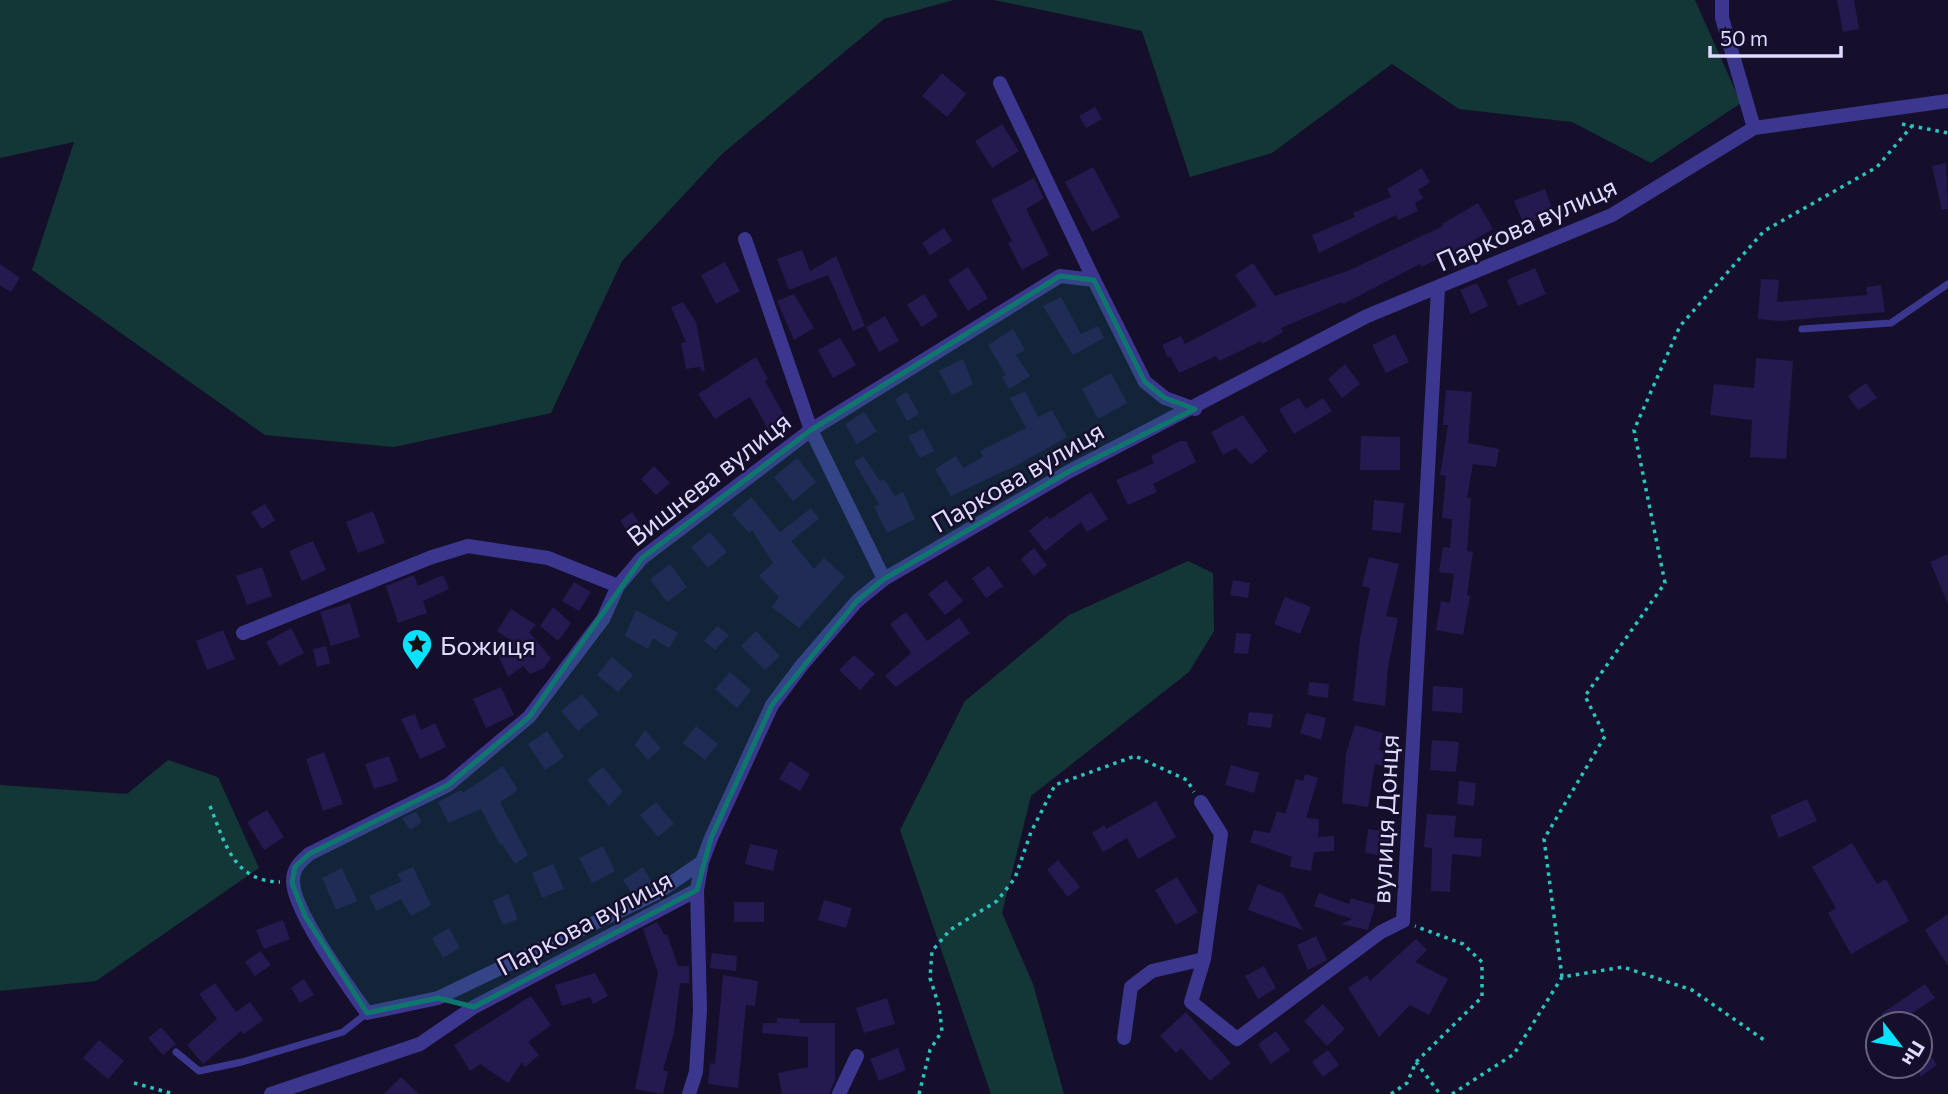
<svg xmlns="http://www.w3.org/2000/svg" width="1948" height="1094" viewBox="0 0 1948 1094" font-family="Commissioner,sans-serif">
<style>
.green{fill:#123736}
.building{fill:#251a4f}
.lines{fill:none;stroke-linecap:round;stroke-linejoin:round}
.path{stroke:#28c6bf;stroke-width:3.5;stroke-dasharray:3.5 5;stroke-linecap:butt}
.lane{stroke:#3c378e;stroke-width:7}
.street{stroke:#3c378e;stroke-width:14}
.marked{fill:#0f766e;fill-opacity:0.2;stroke:#0f766e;stroke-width:5;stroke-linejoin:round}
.labels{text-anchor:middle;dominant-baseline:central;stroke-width:5;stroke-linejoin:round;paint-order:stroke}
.street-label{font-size:26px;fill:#dfdbff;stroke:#150f2c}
.poi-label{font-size:26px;fill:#dfdbff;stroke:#150f2c;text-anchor:start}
</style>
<rect width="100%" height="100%" fill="#150f2c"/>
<path class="green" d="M0 0H954L884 19 722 154 622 261 551 413 394 447 265 435 32 270 74 142 0 158Z
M994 0H1695L1741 103 1651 163 1572 122 1459 109 1392 64 1272 153 1190 177 1142 31Z
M1188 561 1213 573 1214 631 1189 672 1031 796 1002 913 1033 984 1064 1094H991L900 830 965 701 1069 615Z
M168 760 218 777 259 868 96 981 0 991V785L127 794Z"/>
<path class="building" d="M1837 0H1854L1859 29 1843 32Z
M942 73 966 94 947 117 922 96Z
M1095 107 1102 119 1086 128 1079 116Z
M1002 124 1019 151 992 168 975 141Z
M1946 163 1948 209 1942 210 1932 166Z
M1093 167 1120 217 1092 232 1065 182Z
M1422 168 1430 182 1418 190 1423 198 1415 203 1418 211 1398 220 1396 215 1319 253 1312 235 1355 217 1353 213 1391 197 1387 189Z
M1034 178 1044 198 1026 209 1049 255 1022 270 1008 243 1012 241 991 200Z
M1545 189 1554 214 1524 225 1514 201Z
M1478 203 1493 229 1461 248 1421 267 1420 264 1343 304 1342 302 1281 328 1283 332 1262 344 1261 341 1219 361 1216 356 1179 373 1170 356 1168 358 1162 345 1181 336 1185 344 1257 306 1235 275 1253 263 1275 296 1350 270 1443 226 1442 224Z
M944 228 952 241 930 255 922 243Z
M802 250 810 271 836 256 865 326 853 331 828 275 789 290 777 259Z
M725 262 740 291 716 304 701 275Z
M0 264 20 278 11 292 0 285Z
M968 267 988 298 968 311 948 280Z
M1535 268 1546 294 1518 306 1507 280Z
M1761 279 1779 280 1777 302 1867 295 1866 287 1881 285 1885 312 1780 321 1758 319Z
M1477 283 1488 306 1471 314 1460 290Z
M794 294 814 328 794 340 777 301Z
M924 294 938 316 922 327 907 305Z
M1061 297 1081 334 1098 326 1104 338 1073 355 1043 306Z
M683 302 696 322 705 370 702 371 699 367 686 369 681 343 686 342 671 307Z
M885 316 899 341 879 352 866 327Z
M1013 329 1025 350 1016 355 1030 376 1009 389 1002 377 1006 375 988 345Z
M1395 334 1409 362 1386 373 1372 345Z
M840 338 856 365 833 378 818 350Z
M756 357 768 379 765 381 787 420 769 431 750 397 715 419 698 394Z
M1756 358 1793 361 1786 459 1750 457 1752 420 1710 415 1714 384 1754 388Z
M963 359 973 384 952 395 939 371Z
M1345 364 1360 384 1342 398 1328 379Z
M1111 373 1127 403 1098 419 1082 389Z
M1866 383 1877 398 1858 410 1848 396Z
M1446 390 1472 392 1468 443 1499 449 1496 467 1473 464 1467 498H1471L1467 551 1473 552 1467 595 1470 596 1463 635 1436 630 1441 601 1450 603 1454 574 1439 572 1443 547 1450 548 1452 519 1442 518 1446 476 1440 475 1448 425H1443Z
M1025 391 1038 417 1052 410 1067 437 1017 465 951 496 935 469 956 456 963 468 983 457 980 451 1026 428 1010 398Z
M907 392 919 414 907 421 895 399Z
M1299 398 1306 409 1323 398 1332 411 1294 434 1279 409Z
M864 412 877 431 857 444 845 424Z
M1243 415 1268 451 1251 465 1236 448 1223 455 1211 432Z
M923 429 934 451 920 458 908 436Z
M1361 436 1400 437V470H1360Z
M1180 441H1186L1196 462 1153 484 1157 492 1128 505 1116 480 1154 463 1151 456Z
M863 456 880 481 884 479 895 496 903 492 915 519 887 533 874 507 879 504 854 462Z
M797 458 816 482 793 501 774 477Z
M654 466 670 483 656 495 641 479Z
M1091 492 1108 519 1087 532 1081 522 1045 551 1029 531 1047 516 1050 519Z
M751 497 780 532 811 508 819 519 791 541 814 569 824 558 845 577 799 628 772 607 779 597 759 576 773 563 752 530 749 533 732 514Z
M1374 500 1404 503 1401 533 1372 530Z
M265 504 275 520 262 529 251 512Z
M373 511 385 543 358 553 346 522Z
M632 512 647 533 635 542 620 521Z
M710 532 727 552 708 568 691 547Z
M313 541 326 570 302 581 289 551Z
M1034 548 1047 565 1034 576 1021 559Z
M1948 554V604L1930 562Z
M1369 557 1399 564 1386 616 1398 618 1388 667 1385 706 1353 701 1360 639 1370 588 1362 586Z
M670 564 687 587 667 602 650 579Z
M989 566 1003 586 986 598 972 578Z
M262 567 272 596 247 605 236 576Z
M414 575 418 586 443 575 449 589 423 601 427 613 398 623 386 586Z
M946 580 963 601 945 615 928 594Z
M1233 580 1250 583 1248 598 1230 595Z
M574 582 591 592 579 611 562 601Z
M1285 597 1311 607 1300 634 1274 624Z
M350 603 360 637 331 646 320 612Z
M553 607 571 623 558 641 540 626Z
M511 609 536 625 529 632 551 658 544 668 530 674 523 666 508 677 496 650 514 642 497 631Z
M636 610 678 633 669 648 653 638 648 649 625 636Z
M906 612 927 641 959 618 970 633 896 687 885 676 911 653 890 624Z
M717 626 729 635 715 650 704 641Z
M291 628 304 653 279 666 266 642Z
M223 630 235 659 207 670 196 641Z
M756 631 780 656 765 670 741 646Z
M1236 633 1251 634 1248 654 1234 653Z
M326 646 330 663 317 667 313 649Z
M854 655 875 674 860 690 839 670Z
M612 657 633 675 618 692 597 675Z
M730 672 751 690 737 708 715 689Z
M1309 682 1329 684 1328 698 1308 695Z
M1433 686 1463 688 1462 713 1432 711Z
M501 687 514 715 486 728 473 699Z
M582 694 599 714 578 731 561 711Z
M1249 712 1273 714 1271 728 1247 725Z
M1306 713 1326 718 1321 740 1300 733Z
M415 714 421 730 435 723 446 747 420 759 401 719Z
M1355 725 1383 733 1379 750 1385 751 1382 766 1375 764 1368 807 1342 803 1346 753Z
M696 726 718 744 705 760 683 743Z
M645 730 661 748 648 760 635 745Z
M547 731 564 757 545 770 528 744Z
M1432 740 1459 742 1456 772 1430 770Z
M324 752 343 804 323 811 306 759Z
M389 756 398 781 374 789 365 764Z
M790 761 810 774 800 791 779 779Z
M1231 765 1259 773 1254 793 1225 785Z
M503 766 518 790 500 802 528 855 515 864 502 844 500 845 481 809 448 823 438 802 461 790 463 793Z
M603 767 623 791 609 806 587 780Z
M1305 774 1318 778 1306 818 1319 819 1318 837 1334 836V851L1314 852 1311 871 1290 867 1292 857 1250 842 1254 830 1270 833 1277 811 1285 814 1296 779 1303 781Z
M1459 781 1476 783 1474 806 1457 804Z
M1807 799 1817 821 1779 838 1770 816Z
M1156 801 1176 837 1138 859 1127 838 1103 852 1092 833 1104 825 1106 829Z
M656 802 674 824 658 837 640 815Z
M267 810 284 837 264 850 247 822Z
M416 812 422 822 410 830 402 818Z
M1427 814 1456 816 1454 837 1482 839 1481 857 1452 854 1450 892 1431 891 1432 848 1424 847Z
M1368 829 1390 832 1387 856 1365 853Z
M1852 843 1877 884 1886 879 1909 921 1851 954 1828 913 1836 908 1812 867Z
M750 844 778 850 773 871 745 864Z
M603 846 615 871 592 883 579 858Z
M1058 860 1080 887 1068 897 1047 870Z
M553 864 564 889 542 898 532 873Z
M413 867 431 905 411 916 401 899 376 911 369 896 402 881 397 874Z
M643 867 653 884 632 894 623 880Z
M342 868 357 901 336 910 322 878Z
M1177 877 1198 912 1176 925 1155 890Z
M1258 884 1283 894 1303 930 1248 910Z
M1319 893 1349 904 1351 898 1375 905 1368 930 1341 924 1352 919 1314 906Z
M508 894 518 919 503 925 493 901Z
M824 900 852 908 846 928 818 920Z
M734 902H764V922H734Z
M1948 914V966L1925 930Z
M283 920 290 939 264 949 256 930Z
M657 922 665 935 667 934 678 966H689V983H680L674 1033 663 1070 668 1072 663 1094 635 1089 658 973 643 929Z
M449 928 460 948 443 958 432 938Z
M1316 936 1327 960 1308 970 1297 945Z
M1416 939 1427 950 1415 962 1448 979 1429 1015 1410 1005 1379 1037 1348 988 1367 975 1370 981Z
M260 951 271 965 255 976 245 962Z
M712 953 737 956 736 971 710 968Z
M1264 966 1276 988 1258 999 1245 976Z
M595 973 608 996 593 1004 590 997 562 1006 555 985Z
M723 975 758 981 755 1006 746 1005 738 1088 708 1084 710 1063 715 1064Z
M304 979 314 995 300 1003 291 988Z
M215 983 236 1012 250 1002 263 1020 244 1034 241 1031 203 1064 187 1045 217 1019 199 994Z
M1925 984 1935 998 1905 1018 1909 1024H1888L1881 1014Z
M531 996 551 1025 528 1042 539 1055 525 1067 522 1062 508 1083 480 1064 470 1071 454 1045Z
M887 998 895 1024 864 1033 856 1008Z
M1323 1004 1345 1029 1327 1046 1304 1021Z
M1186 1012 1231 1063 1210 1081 1181 1048 1176 1053 1160 1036Z
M777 1018 800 1019 799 1023H835V1080L829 1094H782L778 1073 808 1067V1037L762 1033 763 1023H777Z
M161 1027 176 1044 163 1055 148 1038Z
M1276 1031 1290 1050 1271 1064 1258 1044Z
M99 1040 124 1061 108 1079 83 1058Z
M1920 1040 1937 1065 1920 1077Z
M898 1048 906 1070 879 1081 870 1059Z
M1328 1050 1339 1065 1323 1077 1312 1062Z
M401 1077 419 1094H384Z"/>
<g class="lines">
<path class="path" d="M1902 124 1948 133
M210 806C225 843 233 881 280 882
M1562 977 1544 839 1605 736 1585 696 1665 583 1634 430 1680 326 1764 231 1877 167 1911 127
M1416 1062 1440 1094
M134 1083 174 1094
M919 1094 930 1050 942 1031 939 1006 930 978 932 951 950 930 997 901 1015 878 1031 832 1055 785 1135 756 1187 780 1194 792
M1391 1094 1407 1083 1416 1062 1482 997V962L1463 944 1415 926
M1452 1094 1514 1054 1562 977 1623 967 1692 990 1767 1042"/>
<path class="lane" d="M1802 329 1891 323 1948 284
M176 1052 199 1071 242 1062 343 1032 367 1013"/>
<path class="street" d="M1722 0V18L1754 128
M1000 83 1094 280
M745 239 811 430 884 579
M243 633 432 557 468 546 548 558 618 586
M1201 802 1221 834 1204 959 1191 1002 1237 1039 1381 932 1403 921 1438 289
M702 862 657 893 438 998 367 1013C348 986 293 911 293 881 293 868 300 862 309 854L448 785 529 717 603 619 618 586 642 558 811 430 1060 276 1094 280 1145 382 1165 398 1195 409
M1124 1038 1131 987 1152 971 1204 959
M271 1094 420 1044 474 1007 697 890
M689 1094 696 1072 700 1010 697 890 702 862 711 838 772 705 802 665 857 601 884 579 1068 472 1367 316 1612 215 1754 128 1948 101
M839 1094 857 1056"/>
</g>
<path class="marked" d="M1060 276 1094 280 1145 382 1165 398 1195 409 1068 472 884 579 857 601 772 705 711 838 697 890 474 1007 438 998 367 1013 305 916 292 883 295 867 309 854 448 785 529 717 642 558 811 430Z"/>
<defs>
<g id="sight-pin" transform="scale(1.575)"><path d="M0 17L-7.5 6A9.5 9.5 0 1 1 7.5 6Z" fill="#07e2ff" stroke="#150f2c"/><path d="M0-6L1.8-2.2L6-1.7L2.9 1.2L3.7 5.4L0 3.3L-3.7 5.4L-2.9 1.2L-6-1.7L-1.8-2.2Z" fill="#111"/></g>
</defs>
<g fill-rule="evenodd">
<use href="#sight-pin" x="417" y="644"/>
</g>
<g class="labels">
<g class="street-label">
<text transform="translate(1526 223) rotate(-24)">Паркова вулиця</text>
<text transform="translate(1017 476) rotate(-30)">Паркова вулиця</text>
<text transform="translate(708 478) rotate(-38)">Вишнева вулиця</text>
<text transform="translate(1384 819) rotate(-87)">вулиця Донця</text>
<text transform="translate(584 922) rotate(-28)">Паркова вулиця</text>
</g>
<g class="poi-label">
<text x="440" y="644">Божиця</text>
</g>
</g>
<g transform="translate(1899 1045) rotate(121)"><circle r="33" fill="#150f2c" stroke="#666180" stroke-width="2"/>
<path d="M0-5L12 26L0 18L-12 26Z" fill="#07e2ff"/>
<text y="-10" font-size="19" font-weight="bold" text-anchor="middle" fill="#dfdbff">Пн</text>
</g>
<path d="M1710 46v10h131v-10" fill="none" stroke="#dfdbff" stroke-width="3.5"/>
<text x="1720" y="46" font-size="21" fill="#dfdbff" stroke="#150f2c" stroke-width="5" paint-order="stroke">50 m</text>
</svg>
